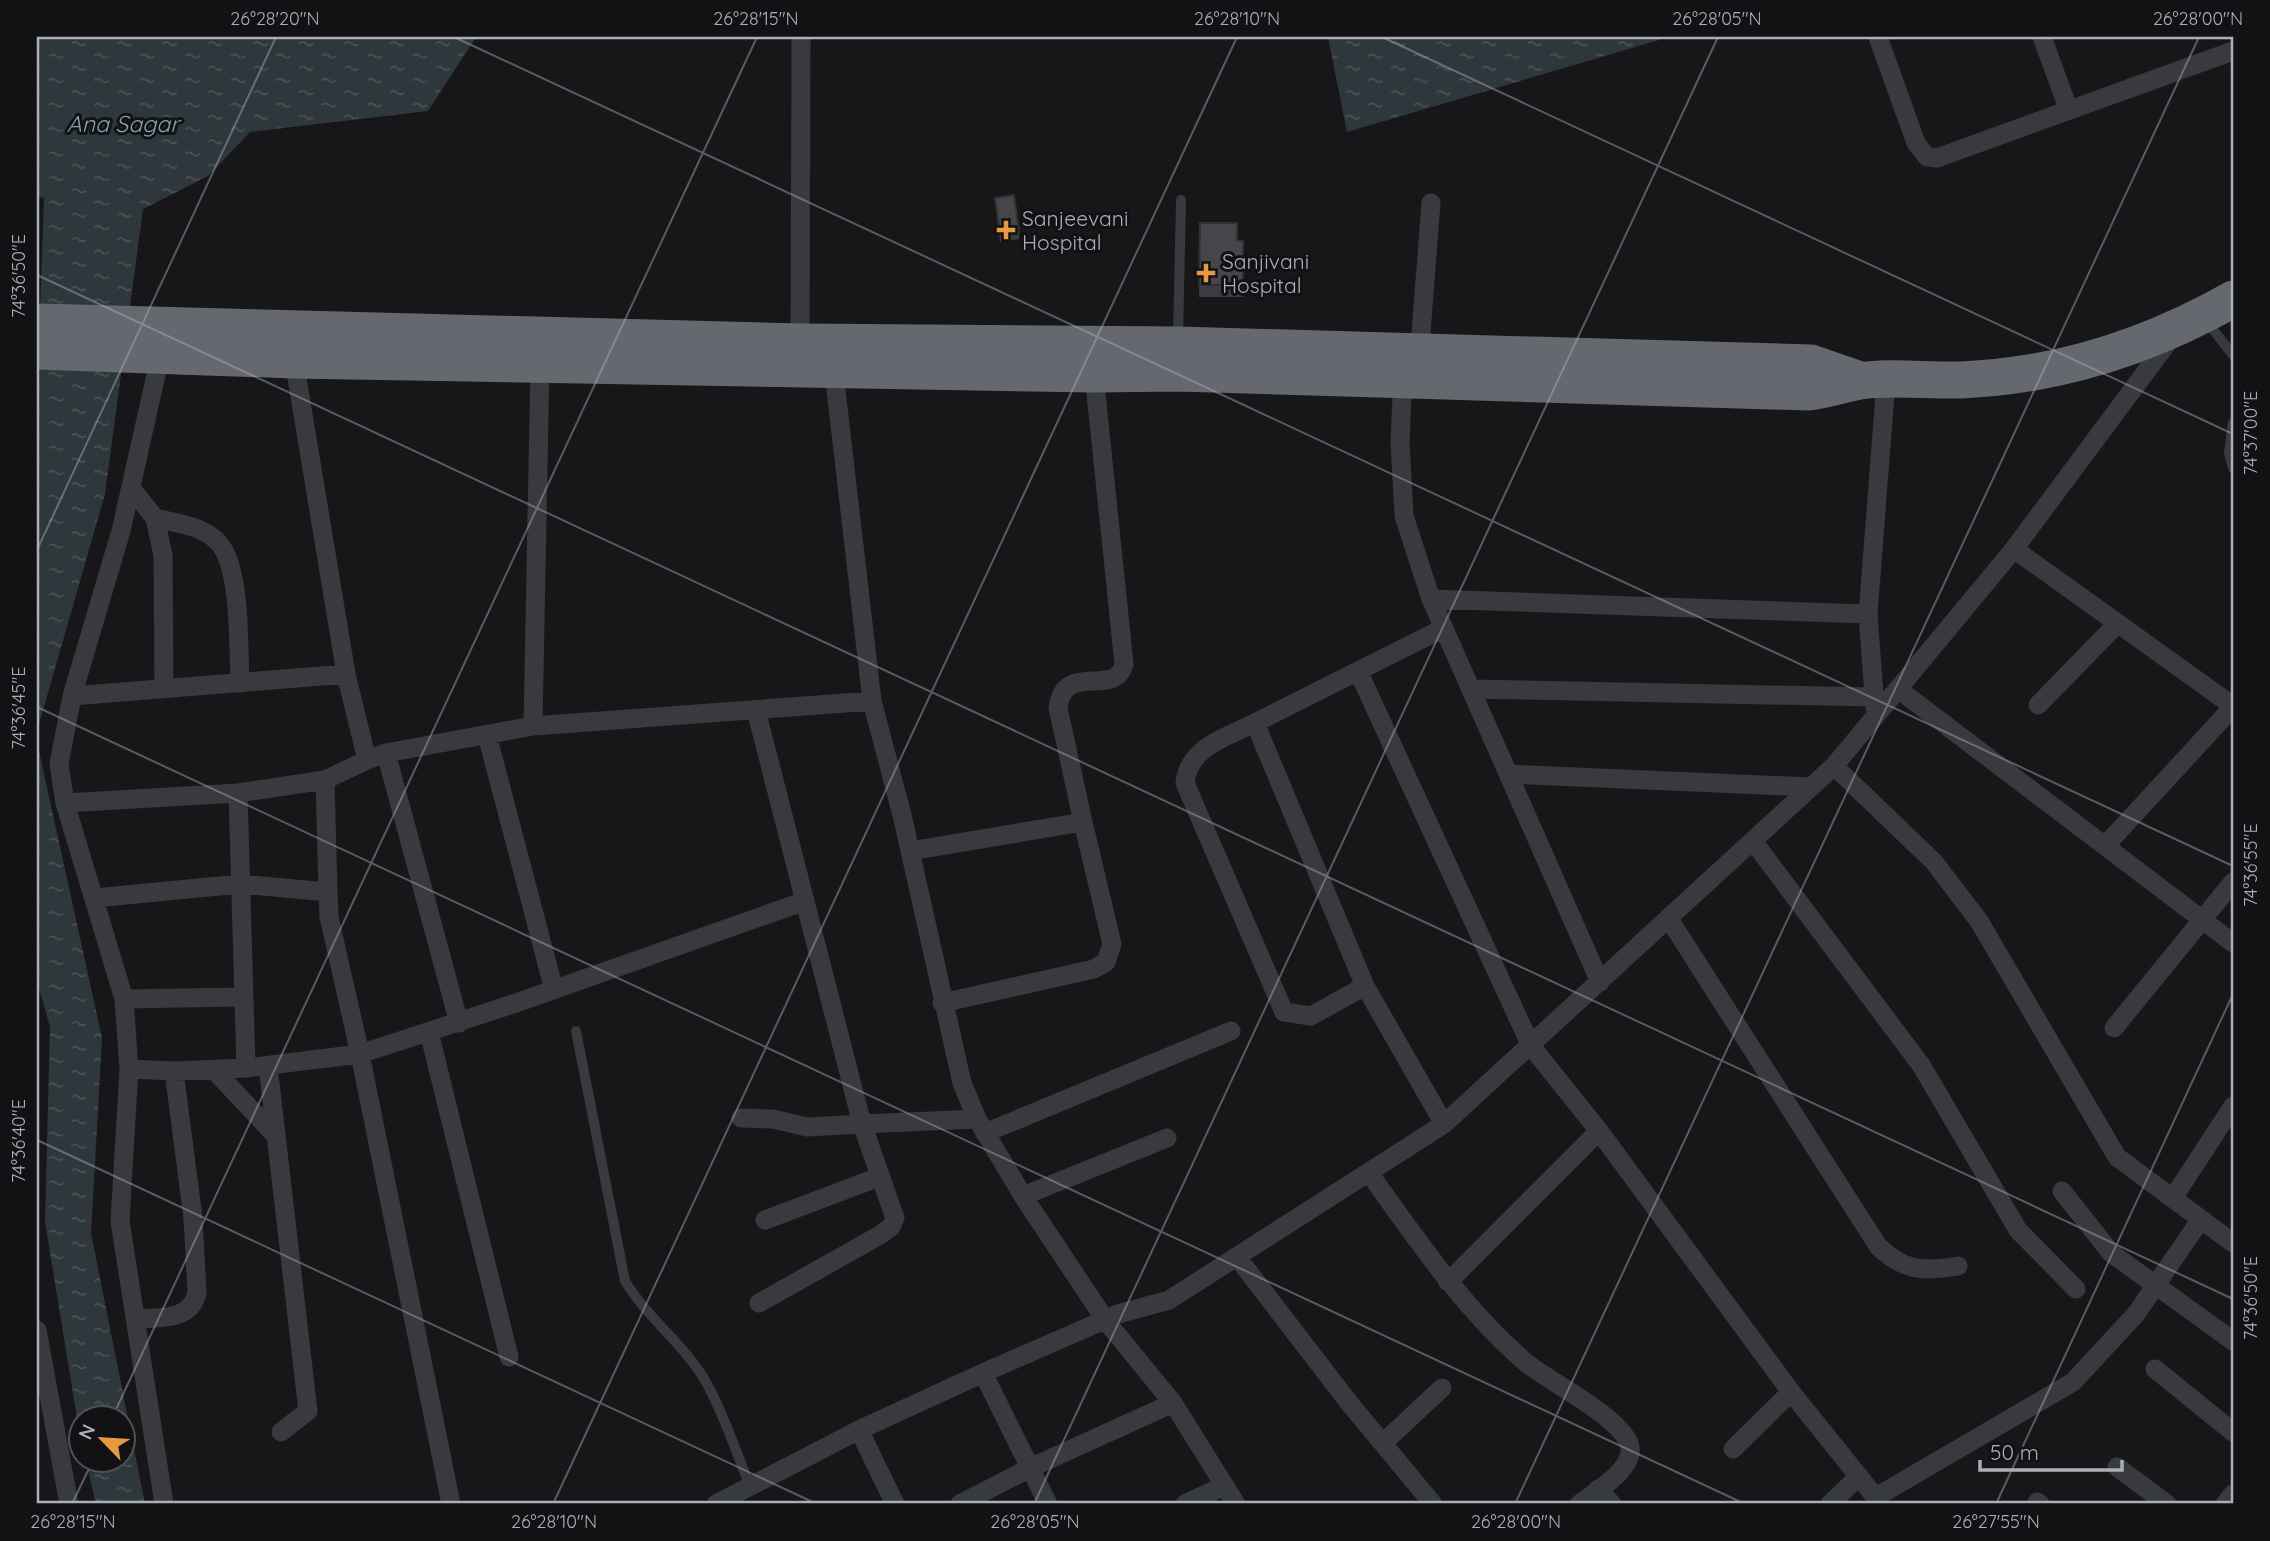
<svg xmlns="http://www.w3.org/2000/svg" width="2270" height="1541" viewBox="0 0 2270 1541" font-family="Quicksand,sans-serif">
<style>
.water{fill:url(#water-ripples)}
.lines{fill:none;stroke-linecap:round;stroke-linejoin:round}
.lane{stroke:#383a3e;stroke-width:10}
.street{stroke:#383a3e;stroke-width:19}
.highway{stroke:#65696f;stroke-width:37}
.wall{fill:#3a3c3f}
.building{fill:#444649;stroke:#303133;stroke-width:2}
.ticks{fill:none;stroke:#aab0b8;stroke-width:2;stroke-opacity:0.45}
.poi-dot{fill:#e79841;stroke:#121214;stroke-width:2.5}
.labels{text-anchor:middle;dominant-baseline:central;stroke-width:6;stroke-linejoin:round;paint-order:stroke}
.poi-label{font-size:21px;fill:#aab0b8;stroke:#121214;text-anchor:start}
.water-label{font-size:23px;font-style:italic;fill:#83a2b1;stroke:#121214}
.neatline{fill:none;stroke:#aab0b8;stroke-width:2.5}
.ticks-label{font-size:18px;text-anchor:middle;fill:#aab0b8}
</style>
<defs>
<pattern id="water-ripples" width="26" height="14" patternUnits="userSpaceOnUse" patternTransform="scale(1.75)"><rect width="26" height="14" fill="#2e383c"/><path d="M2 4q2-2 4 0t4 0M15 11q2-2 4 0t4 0" fill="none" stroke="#4a5256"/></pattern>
</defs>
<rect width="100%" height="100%" fill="#171719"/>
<path class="water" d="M37 37H476L428 111 250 132 208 176 143 209 105 494 37 731V396L44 198 37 197Z
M1328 37H1669L1347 132Z
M37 742 102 1038 91 1233 145 1504H96L86 1461 122 1460V1418H80V1436L45 1222 50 1027 37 981Z"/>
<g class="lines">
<path class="lane" d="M2207 322 2233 355
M1178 337 1181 200
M2233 423 2229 453 2233 468
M576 1031 625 1281C648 1319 685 1345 706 1382 724 1414 736 1452 750 1486"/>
<path class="street" d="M1878 37 1916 143 1927 157 1937 158 2233 51
M2042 37 2068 108
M162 348 121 531 72 696 59 764 65 803 124 999 129 1069 120 1221 164 1504
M800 349 801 37
M1419 359 1431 203
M294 360 346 674 367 760 386 753 533 726 540 363
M833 364 872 701 902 815 962 1083 977 1119 1023 1196 1106 1321 1173 1403 1236 1504
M1403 373 1400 442 1404 516 1431 599
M131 488 155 518 163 555 164 689
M155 518C176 523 199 525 216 540 242 563 238 648 240 683
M2014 549 2233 706
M1868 614 1875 708
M1444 628 1358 671 1531 1046 1599 1131 1791 1392 1881 1504
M1358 671 1255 723 1365 986 1444 1124
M1471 689 1874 697
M1898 689 2233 943
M72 696 346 674
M2038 705 2118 623
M756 710 862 1124 977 1119
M1255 723C1227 737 1188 747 1185 783L1284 1012 1311 1016 1365 986
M533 726 872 701
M487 735 554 990
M386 753 459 1023
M1834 766 1934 862 1979 921 2117 1157 2233 1243
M1508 774 1811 787
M325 780 328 892
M238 793 246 1068
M65 803 238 793 325 780 367 760
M1753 841 1921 1065 2018 1230 2076 1289
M2105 846 2233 707
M910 851 1083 822 1058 708C1064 660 1116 699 1124 664L1094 374
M95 898 240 884 328 892 329 917 360 1054 451 1504
M1669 919 1878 1246C1903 1271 1924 1272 1958 1266
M1600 982 1431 599 1868 614 1886 381
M124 999 242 997
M942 1003 1094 969 1106 962 1112 944 1083 822
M2114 1028 2233 882
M429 1032 509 1357
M268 1066 308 1411 281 1432
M129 1069 174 1071 246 1068 360 1054 516 1003 805 901
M214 1070 276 1136
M741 1118 773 1119 807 1127 862 1124 895 1218 891 1227 880 1235 759 1303
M985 1133 1231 1031
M1369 1173C1416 1238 1462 1307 1524 1361 1547 1381 1624 1418 1630 1447 1634 1469 1595 1492 1579 1504
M2062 1191 2111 1253 2233 1341
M1023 1196 1167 1138
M2173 1198 2233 1106
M765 1220 879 1177
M1237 1257 1350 1404 1433 1504
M1448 1282 1599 1131
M135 1319C159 1317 190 1322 197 1293L193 1218 174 1071
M37 1330 69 1504
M2155 1369 2233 1432
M983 1373 1048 1504
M859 1430 895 1504
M1383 1443 1442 1388
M1733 1449 1791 1392
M2117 1467 2167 1504
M1598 1489 1612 1504
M1876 1497 2073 1382 2136 1314 2201 1219
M2037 1502 2040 1504
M716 1504 859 1430 983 1373 1118 1314 1169 1300 1444 1124 1834 766 2014 549 2174 334
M960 1504 1030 1468 1173 1403
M1185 1504 1224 1486
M1830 1504 1859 1476
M2225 1504 2233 1494"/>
<path class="highway" d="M37 322 801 342 1178 345 1811 363 1860 380
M37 351 294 360 1094 374 1178 373 1808 392C1828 390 1842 384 1860 381 1888 376 1930 381 1961 380 2057 376 2150 346 2233 299"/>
</g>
<path class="wall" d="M995 198 1019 231V239L1000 242Z
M1200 223 1237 240 1243 241V297H1199Z"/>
<path class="building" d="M1014 195 1019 231 1000 234 995 198Z
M1200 223H1237V240L1243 241V285H1199Z"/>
<path class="ticks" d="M454 37 2233 866M1382 37 2233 434M37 275 2233 1299M37 550 276 37M37 707 1745 1504M37 1140 817 1504M112 1418 757 37M72 1504 93 1460M553 1504 1237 37M1034 1504 1718 37M1515 1504 2199 37M1996 1504 2233 994"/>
<g class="poi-dot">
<path d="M1002.5 219.5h7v7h7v7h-7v7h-7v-7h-7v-7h7z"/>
<path d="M1202.5 262.5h7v7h7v7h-7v7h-7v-7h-7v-7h7z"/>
</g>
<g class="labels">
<g class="poi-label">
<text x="1022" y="218">Sanjeevani<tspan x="1022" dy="24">Hospital</tspan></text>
<text x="1222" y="261">Sanjivani<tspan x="1222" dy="24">Hospital</tspan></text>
</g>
<g class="water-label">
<text x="123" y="123">Ana Sagar</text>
</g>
</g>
<rect width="2270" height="1541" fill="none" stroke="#121214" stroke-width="77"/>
<g transform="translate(102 1439) rotate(295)"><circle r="33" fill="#121214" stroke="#4f5156" stroke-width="2"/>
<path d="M0-5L12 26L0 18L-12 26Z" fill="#e79841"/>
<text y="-10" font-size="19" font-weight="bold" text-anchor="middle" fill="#aab0b8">N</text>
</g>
<path d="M1980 1460v10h142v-10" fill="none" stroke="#aab0b8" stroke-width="3.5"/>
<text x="1990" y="1460" font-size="21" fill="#aab0b8" stroke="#121214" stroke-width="5" paint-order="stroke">50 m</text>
<rect x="38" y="38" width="2194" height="1464" class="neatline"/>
<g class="ticks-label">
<text x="275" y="25">26°28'20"N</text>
<text x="756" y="25">26°28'15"N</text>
<text x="1237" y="25">26°28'10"N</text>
<text x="1717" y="25">26°28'05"N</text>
<text x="2198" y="25">26°28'00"N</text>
<text transform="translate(19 276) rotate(-90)" y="6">74°36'50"E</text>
<text transform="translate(2251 433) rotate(-90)" y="6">74°37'00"E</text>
<text transform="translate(19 708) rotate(-90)" y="6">74°36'45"E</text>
<text transform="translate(2251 865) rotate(-90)" y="6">74°36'55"E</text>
<text transform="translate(19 1141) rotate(-90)" y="6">74°36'40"E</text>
<text transform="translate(2251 1298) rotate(-90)" y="6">74°36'50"E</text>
<text x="73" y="1528">26°28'15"N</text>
<text x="554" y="1528">26°28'10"N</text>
<text x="1035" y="1528">26°28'05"N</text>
<text x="1516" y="1528">26°28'00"N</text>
<text x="1996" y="1528">26°27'55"N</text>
</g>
</svg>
